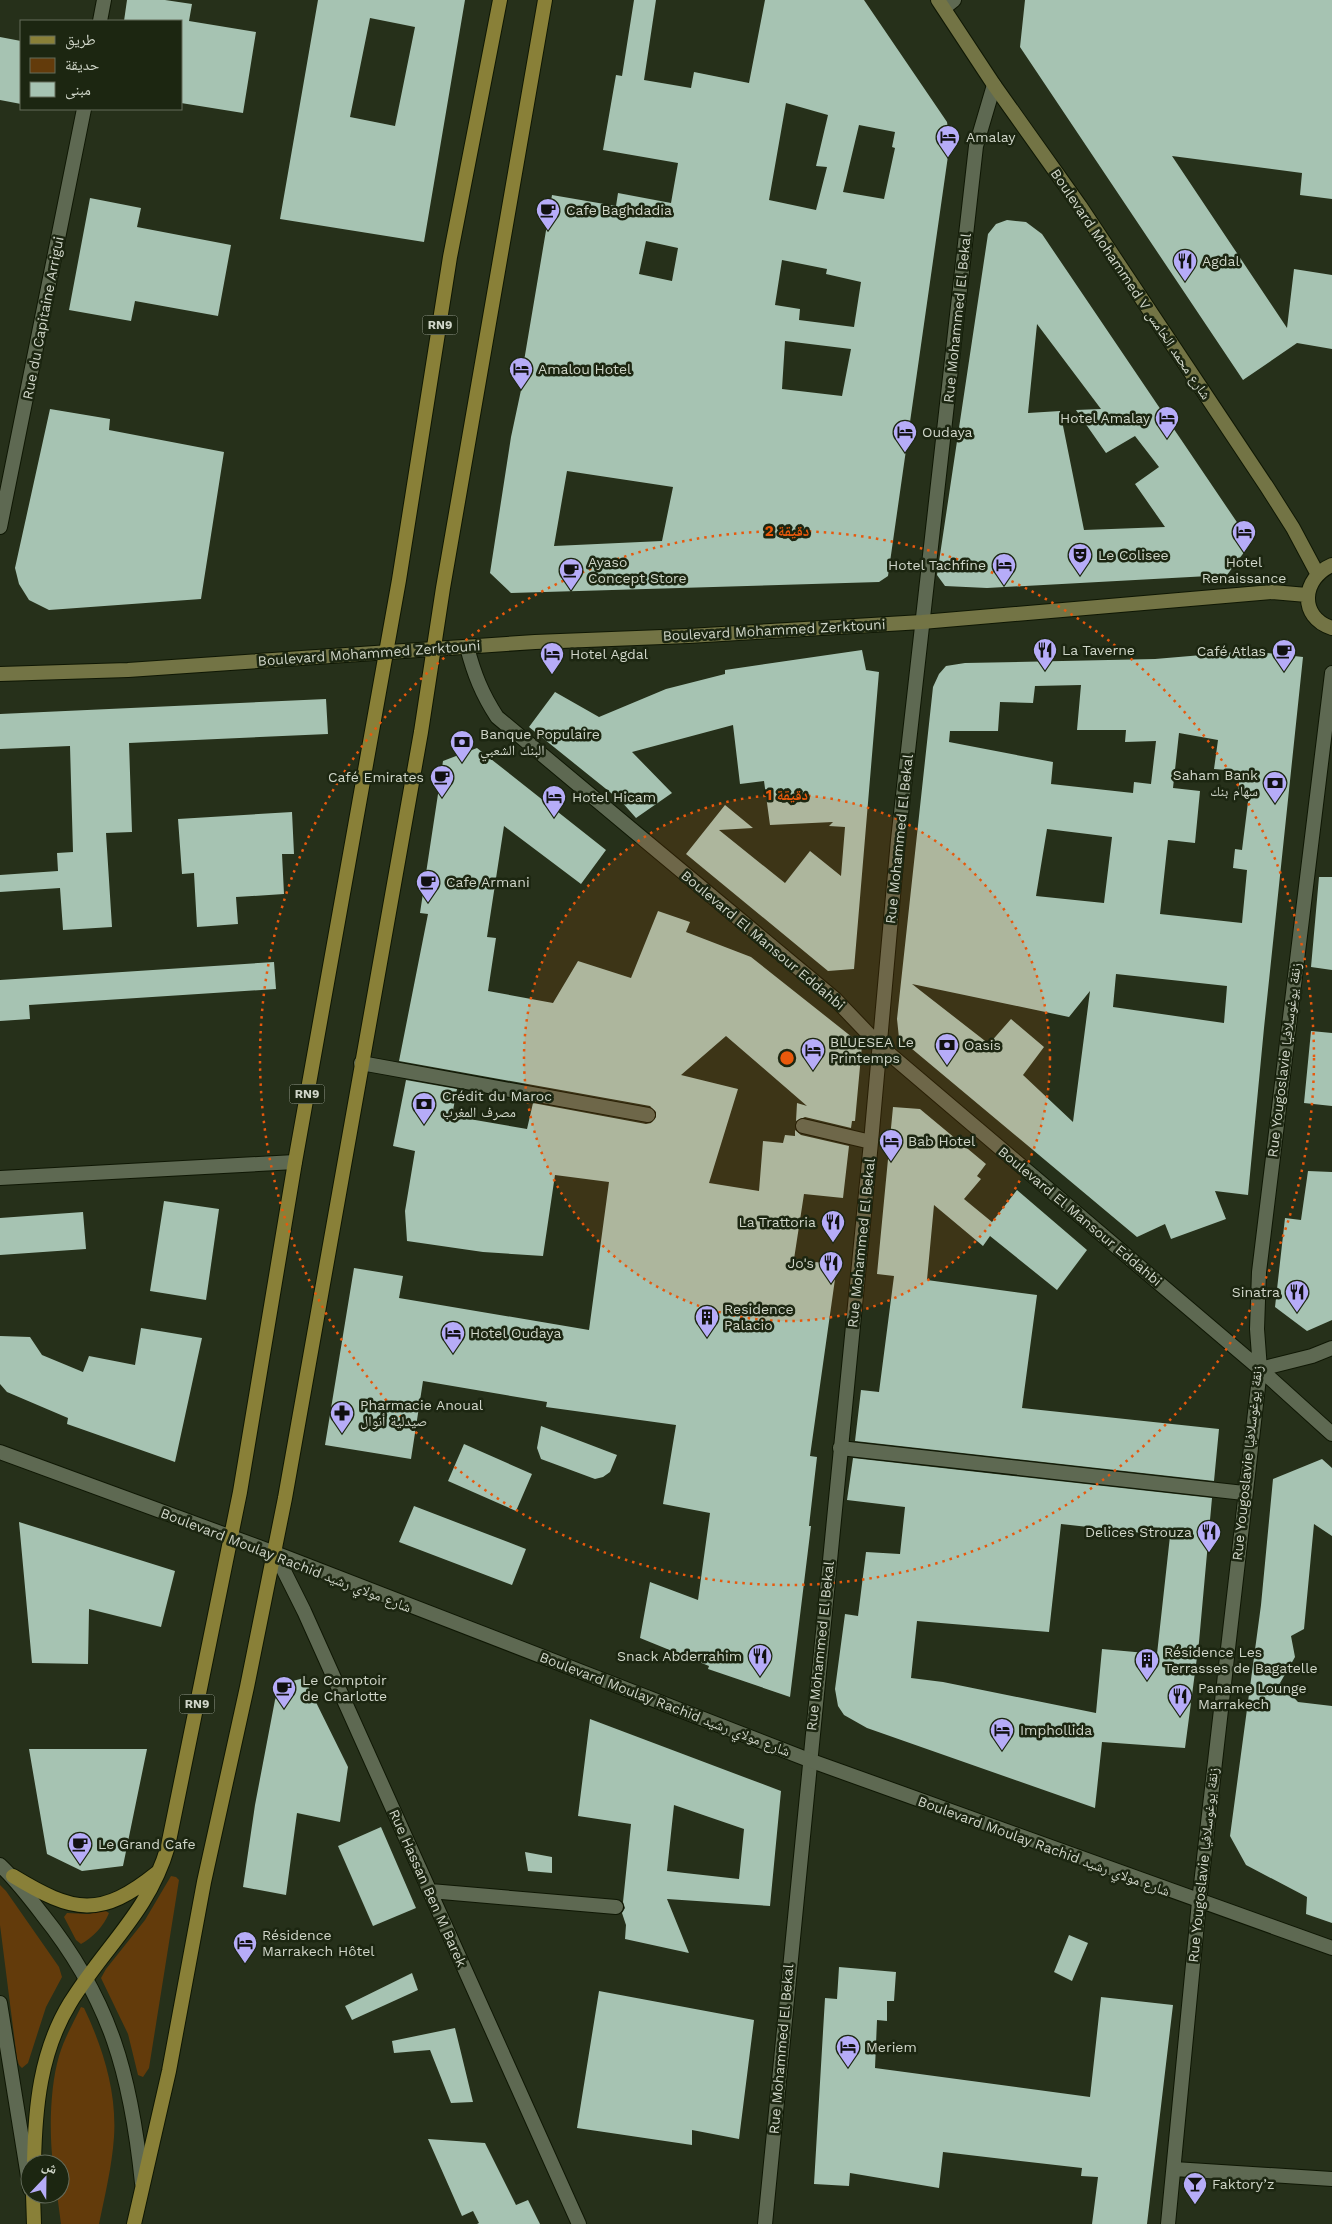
<svg xmlns="http://www.w3.org/2000/svg" width="1332" height="2224" viewBox="0 0 1332 2224" font-family="'Work Sans','Noto Naskh Arabic',sans-serif">
<style>
.green{fill:#633b0b}
.building{fill:#a6c3b2;fill-rule:evenodd}
.lines{fill:none;stroke-linecap:round;stroke-linejoin:round}
.pedestrian-casing{stroke:#0f1704;stroke-width:16}
.minor-casing{stroke:#0f1704;stroke-width:16}
.tertiary-casing{stroke:#0f1704;stroke-width:16}
.secondary-casing{stroke:#0f1704;stroke-width:16}
.primary-casing{stroke:#0f1704;stroke-width:16}
.pedestrian{stroke:#5e6952;stroke-width:14}
.minor{stroke:#5e6952;stroke-width:14}
.tertiary{stroke:#5e6952;stroke-width:14}
.secondary{stroke:#737445;stroke-width:14}
.primary{stroke:#898038;stroke-width:14}
.ring{fill:none;stroke:#e8590c;stroke-width:2.5;stroke-dasharray:2.5 5}
.labels{text-anchor:middle;dominant-baseline:central;stroke-width:5;stroke-linejoin:round;paint-order:stroke}
.shield{fill:#1c2611;stroke:#9aa192;stroke-width:1}
.shield-label{font-size:12px;font-weight:bold;fill:#d0d6c9}
.poi-label{font-size:14px;fill:#d0d6c9;stroke:#1c2611;text-anchor:start}
.street-label{font-size:14px;fill:#d0d6c9;stroke:#1c2611}
.centre{fill:#e8590c;stroke:#1c2611;stroke-width:2.5}
.ring-label{font-size:15px;text-anchor:middle;font-weight:bold;fill:#e8590c;stroke:#1c2611;stroke-width:5;stroke-linejoin:round;paint-order:stroke}
</style>
<rect width="100%" height="100%" fill="#26301a"/>
<path class="green" d="M171 1876 176 1877 179 1880 149 2068 143 2077 138 2075 128 2034 101 1978 106 1969 145 1920Z
M0 1885 6 1891 59 1967 62 1977 46 2007 28 2063 22 2068 19 2065 17 2059 0 1925Z
M104 1910 109 1913C104 1926 92 1938 81 1944L76 1940 64 1917 67 1913 89 1914Z
M81 2007 84 2008C103 2048 117 2092 114 2137 112 2166 105 2195 99 2224H61L57 2194H60V2164H53C49 2132 50 2087 59 2056 64 2039 73 2023 81 2007Z"/>
<path class="building" d="M127 0H165L192 4 189 21 256 32 243 113 181 103V21H124Z
M318 0H465L424 242 280 219ZM370 18 415 27 395 126 350 117Z
M634 0H656L644 80 691 88 694 72 749 83 765 0H864L947 122 950 142 888 576 879 582 511 593 490 573 511 437 527 362 524 361 552 195 616 206 618 193 671 203 678 163 603 150 616 75 622 76ZM786 103 828 115 816 166 827 167 816 210 769 200ZM859 125 895 132 892 147 895 148 884 199 843 192ZM646 241 678 248 672 281 639 274ZM782 260 827 269 826 274 861 282 854 327 799 320 800 309 775 305ZM785 341 851 349 842 396 782 389ZM567 471 673 487 662 541 554 546Z
M1025 0H1332V199L1300 195 1302 173 1172 156 1287 328 1294 269 1332 275V349L1297 343 1243 380 1020 47Z
M0 37 21 41V104L0 100Z
M90 198 141 208 137 227 231 245 218 316 135 301 131 321 69 310Z
M1007 220 1026 222 1042 234 1251 543 1227 575 987 588 945 586 937 575 988 234 996 224ZM1037 324 1101 409 1076 410 1106 453 1135 436 1159 467 1135 484 1165 527 1084 530 1060 411 1028 413Z
M50 409 110 419 109 430 224 452 201 599 49 610 29 600 19 584 15 568Z
M862 650 866 670 879 672 854 969 828 971 686 854 725 805 753 828 719 830 785 883 810 851 841 876 845 827 829 826 833 822 770 825 764 781 740 784 733 725 632 752 672 793 636 818 621 801 529 727 555 692 599 717 666 689 725 674V670Z
M1249 651 1303 657 1264 1028 1248 1195 1215 1191 1226 1219 1171 1239 1165 1224 1137 1237 899 1038 897 1019 933 687 939 674 946 666 965 663 1155 659ZM1081 685 1077 730H1126L1125 742 1156 741 1151 784 1134 782 1133 793 1051 784 1053 762 949 742 950 731H998L1000 702 1033 703 1035 686ZM1179 733 1218 740 1214 769 1240 771 1238 793 1249 794 1242 850 1235 849 1233 868 1247 870 1242 923 1160 914 1168 840 1195 843 1200 791 1173 788ZM1047 829 1112 837 1104 903 1036 896ZM1116 974 1227 986 1224 1023 1113 1007ZM912 984 1069 1017 1090 991 1073 1122 1023 1075 1044 1047 1011 1019 989 1044Z
M326 699 328 734 129 743 132 832 106 833 112 927 63 930 60 888 0 892V875L58 871 57 853 73 852 70 746 0 749V714Z
M477 748 606 850 581 884 504 826 487 937 496 938 488 991 553 1003 578 961 631 978 658 911 690 922 686 932 751 957 862 1045 855 1121H852L851 1128 805 1117 796 1121 797 1103 807 1106 726 1036 681 1075 738 1089 709 1183 759 1191 763 1141 783 1143 785 1135 795 1136V1130L801 1135 849 1146 843 1198 804 1194 794 1259 837 1265 810 1456 817 1457 809 1526H811L790 1697 708 1669 709 1666 640 1638 650 1582 698 1600 710 1513 663 1504 676 1425 546 1407 547 1402 423 1381 411 1459 325 1445 354 1268 403 1276 399 1298 589 1330 609 1182 555 1175 543 1256 483 1252 407 1241 405 1211 415 1151 393 1146 406 1080 457 1089 452 1116 527 1129 533 1103 646 1124 651 1123 656 1117V1112L650 1106 399 1061 428 914 420 913 443 761Z
M292 812 294 854H282L284 894 236 897 238 924 197 927 194 873 182 874 178 819Z
M1319 877H1332V970L1311 967Z
M274 962 276 989 29 1005 30 1019 0 1021V980Z
M1311 1031 1332 1033V1106L1304 1103Z
M893 1107 920 1109 986 1164 977 1176 981 1179 964 1199 992 1222 1017 1190 1087 1250 1057 1290 990 1236 983 1246 934 1205 927 1280 1037 1295 1022 1408 1219 1429 1214 1481 855 1441 861 1390 879 1392 894 1276 877 1274Z
M1308 1171 1332 1172V1320L1307 1331 1275 1307 1285 1218 1301 1220Z
M164 1201 219 1209 206 1300 150 1291Z
M83 1212 86 1249 0 1255V1218Z
M141 1328 202 1338 175 1462 67 1424 68 1418 7 1392 0 1384V1336L30 1337 42 1355 83 1372 89 1356 135 1365Z
M541 1426 617 1455 610 1472 603 1477 595 1479 541 1459 537 1448Z
M464 1444 532 1474 516 1511 448 1481Z
M853 1458 1212 1498 1199 1642 1185 1748 1102 1742 1095 1808 867 1728 844 1715 838 1706 835 1689 845 1614 858 1616 866 1552 900 1554 905 1507 847 1500ZM1061 1524 1170 1536 1157 1654 1102 1649 1096 1713 943 1682 911 1678 917 1621 1049 1632Z
M1322 1459 1332 1468V1536L1314 1524 1304 1629 1291 1636 1295 1657 1280 1683 1298 1702 1332 1706V1923L1306 1914 1307 1897 1246 1865 1230 1836 1261 1605 1273 1479Z
M414 1506 526 1549 512 1585 399 1542Z
M19 1522 175 1571 161 1627 89 1609 88 1664 32 1663Z
M304 1678 348 1767 340 1822 297 1813 286 1895 243 1887 255 1805 275 1700 279 1690 289 1682Z
M590 1719 781 1791 770 1906 667 1899 689 1953 625 1939 626 1925 622 1913 625 1908 623 1902 631 1824 578 1816ZM674 1805 744 1829 739 1879 667 1871Z
M29 1749H147L123 1866 82 1871 47 1854Z
M381 1827 416 1908 373 1926 338 1846Z
M525 1852 552 1857V1873L528 1871Z
M1069 1935 1088 1943 1072 1981 1054 1972Z
M839 1967 896 1972 894 2001H887V2021L877 2020 875 2068 1090 2097 1101 1997 1173 2005 1147 2224H1092L1098 2177 1081 2176 1082 2168 943 2152 939 2188 850 2173 849 2186 814 2184 825 1998 837 1999Z
M412 1973 418 1990 352 2020 345 2006Z
M599 1991 754 2020 739 2139 692 2130V2145L577 2128Z
M455 2028 473 2102 451 2103 430 2050 394 2053 392 2041Z
M428 2139 485 2143 516 2205 528 2200 540 2224H477L479 2223 473 2211 462 2216Z"/>
<g class="lines">
<g class="pedestrian-casing">
<path id="pedestrian" d="M840 1448 1244 1493"/>
</g>
<g class="minor-casing">
<path id="minor" d="M944 8 954 0
M100 21 104 0
M0 527 84 109
M467 647C474 674 482 694 497 717L835 999 879 1045 1260 1369 1332 1434
M361 1063 648 1115
M803 1126 871 1142
M0 1178 295 1162
M1260 1369 1312 1356 1332 1348
M275 1553 304 1611 579 2224
M430 1891 616 1907
M1174 2169 1332 2179
M765 2224 871 1142 898 840 976 146 994 85
M1168 2224 1199 1902 1260 1369 1257 1329 1259 1272 1332 673"/>
</g>
<g class="tertiary-casing">
<path id="tertiary" d="M0 1452 275 1553 809 1760 1332 1948
M0 1865C16 1880 29 1897 42 1914 111 2000 131 2076 142 2183
M0 2003 30 2189"/>
</g>
<g class="secondary-casing">
<path id="secondary" d="M938 0 994 85 1080 206 1267 487 1293 528 1317 573
M1332 565C1302 578 1298 617 1332 628
M0 674 128 670 535 642 688 636 922 622 1272 592 1307 595"/>
</g>
<g class="primary-casing">
<path id="primary" d="M13 1876C74 1913 100 1919 158 1872
M34 2164C35 2108 40 2052 70 2003 105 1946 149 1912 168 1846L240 1492 295 1162 399 580 450 257 500 0
M33 2194 34 2224
M134 2224 169 2071 204 1882 247 1687 285 1498 421 732 443 588 545 0"/>
</g>
<use href="#pedestrian" class="pedestrian"/>
<use href="#minor" class="minor"/>
<use href="#tertiary" class="tertiary"/>
<use href="#secondary" class="secondary"/>
<use href="#primary" class="primary"/>
</g>
<circle cx="787" cy="1058" r="263" fill="#e8590c" fill-opacity=".12"/>
<g class="ring">
<circle cx="787" cy="1058" r="263"/>
<circle cx="787" cy="1058" r="527"/>
</g>
<defs>
<g id="hotel-pin" transform="scale(1.25)"><path d="M0 17L-7.5 6A9.5 9.5 0 1 1 7.5 6Z" fill="#b6acf8" stroke="#1c2611"/><path d="M-6-4.5h1.5V1H6V5H4.5V3h-9V5H-6ZM-4 0a1.8 1.8 0 1 1 3.6 0ZM.5 0V-2.5h3Q6-2.5 6 0Z" fill="#111"/></g>
<g id="cafe-pin" transform="scale(1.25)"><path d="M0 17L-7.5 6A9.5 9.5 0 1 1 7.5 6Z" fill="#b6acf8" stroke="#1c2611"/><path d="M-5.5-4.5H6V0H3Q3 3.5 0 3.5H-2.5Q-5.5 3.5-5.5 0ZM3-3.2v2h1.7v-2ZM-6 4.5H4V6H-6Z" fill="#111"/></g>
<g id="restaurant-pin" transform="scale(1.25)"><path d="M0 17L-7.5 6A9.5 9.5 0 1 1 7.5 6Z" fill="#b6acf8" stroke="#1c2611"/><path d="M-5-6h1v4h1v-4h1v4h1v-4h1v5L-1.5 .5V6h-2V.5L-5-1ZM5-6V6H3V1.5H1.5Q1.5-4 5-6Z" fill="#111"/></g>
<g id="theatre-pin" transform="scale(1.25)"><path d="M0 17L-7.5 6A9.5 9.5 0 1 1 7.5 6Z" fill="#b6acf8" stroke="#1c2611"/><path d="M-5-5.5Q0-4 5-5.5V0Q5 5 0 6Q-5 5-5 0ZM-3.3-2.5H-1v1.5H-3.3ZM1-2.5H3.3v1.5H1ZM-2.8 1Q0 5.5 2.8 1Z" fill="#111"/></g>
<g id="bank-pin" transform="scale(1.25)"><path d="M0 17L-7.5 6A9.5 9.5 0 1 1 7.5 6Z" fill="#b6acf8" stroke="#1c2611"/><path d="M-6-4H6V4H-6ZM0-2.3a2.3 2.3 0 1 0 0 4.6a2.3 2.3 0 1 0 0-4.6Z" fill="#111"/></g>
<g id="building-pin" transform="scale(1.25)"><path d="M0 17L-7.5 6A9.5 9.5 0 1 1 7.5 6Z" fill="#b6acf8" stroke="#1c2611"/><path d="M-4-6H4V6H1V3H-1V6H-4ZM-2.5-4.3h1.7v1.8h-1.7ZM.8-4.3h1.7v1.8H.8ZM-2.5-1h1.7V.8h-1.7ZM.8-1h1.7V.8H.8Z" fill="#111"/></g>
<g id="pharmacy-pin" transform="scale(1.25)"><path d="M0 17L-7.5 6A9.5 9.5 0 1 1 7.5 6Z" fill="#b6acf8" stroke="#1c2611"/><path d="M-2-6h4v4h4v4h-4v4h-4v-4h-4v-4h4Z" fill="#111"/></g>
<g id="bar-pin" transform="scale(1.25)"><path d="M0 17L-7.5 6A9.5 9.5 0 1 1 7.5 6Z" fill="#b6acf8" stroke="#1c2611"/><path d="M-6-5H6L.8 .8V4.5H3.5V6h-7V4.5H-.8V.8Z" fill="#111"/></g>
</defs>
<g fill-rule="evenodd">
<use href="#hotel-pin" x="948" y="137"/>
<use href="#cafe-pin" x="548" y="210"/>
<use href="#restaurant-pin" x="1185" y="261"/>
<use href="#hotel-pin" x="521" y="369"/>
<use href="#hotel-pin" x="1167" y="418"/>
<use href="#hotel-pin" x="905" y="432"/>
<use href="#hotel-pin" x="1244" y="532"/>
<use href="#theatre-pin" x="1080" y="555"/>
<use href="#hotel-pin" x="1004" y="565"/>
<use href="#cafe-pin" x="571" y="570"/>
<use href="#restaurant-pin" x="1045" y="650"/>
<use href="#cafe-pin" x="1284" y="651"/>
<use href="#hotel-pin" x="552" y="654"/>
<use href="#bank-pin" x="462" y="742"/>
<use href="#cafe-pin" x="442" y="777"/>
<use href="#bank-pin" x="1275" y="783"/>
<use href="#hotel-pin" x="554" y="797"/>
<use href="#cafe-pin" x="428" y="882"/>
<use href="#bank-pin" x="947" y="1045"/>
<use href="#hotel-pin" x="813" y="1050"/>
<use href="#bank-pin" x="424" y="1104"/>
<use href="#hotel-pin" x="891" y="1141"/>
<use href="#restaurant-pin" x="833" y="1222"/>
<use href="#restaurant-pin" x="831" y="1263"/>
<use href="#restaurant-pin" x="1297" y="1292"/>
<use href="#building-pin" x="707" y="1317"/>
<use href="#hotel-pin" x="453" y="1333"/>
<use href="#pharmacy-pin" x="342" y="1413"/>
<use href="#restaurant-pin" x="1209" y="1532"/>
<use href="#restaurant-pin" x="760" y="1656"/>
<use href="#building-pin" x="1147" y="1660"/>
<use href="#cafe-pin" x="284" y="1688"/>
<use href="#restaurant-pin" x="1180" y="1696"/>
<use href="#hotel-pin" x="1002" y="1730"/>
<use href="#cafe-pin" x="80" y="1844"/>
<use href="#hotel-pin" x="245" y="1943"/>
<use href="#hotel-pin" x="848" y="2047"/>
<use href="#bar-pin" x="1195" y="2184"/>
</g>
<g class="labels">
<g class="shield">
<rect x="422.5" y="315.5" width="35" height="19" rx="4"/>
<rect x="289.5" y="1084.5" width="35" height="19" rx="4"/>
<rect x="179.5" y="1694.5" width="35" height="19" rx="4"/>
</g>
<g class="shield-label">
<text x="440" y="325">RN9</text>
<text x="307" y="1094">RN9</text>
<text x="197" y="1704">RN9</text>
</g>
<g class="poi-label">
<text x="966" y="137">Amalay</text>
<text x="566" y="210">Cafe Baghdadia</text>
<text x="1202" y="261">Agdal</text>
<text x="538" y="369">Amalou Hotel</text>
<text x="1150" y="418" text-anchor="end">Hotel Amalay</text>
<text x="922" y="432">Oudaya</text>
<text x="1098" y="555">Le Colisee</text>
<text x="588" y="562">Ayaso<tspan x="588" dy="16">Concept Store</tspan></text>
<text x="1244" y="562" text-anchor="middle">Hotel<tspan x="1244" dy="16">Renaissance</tspan></text>
<text x="986" y="565" text-anchor="end">Hotel Tachfine</text>
<text x="1062" y="650">La Taverne</text>
<text x="1266" y="651" text-anchor="end">Café Atlas</text>
<text x="570" y="654">Hotel Agdal</text>
<text x="480" y="734">Banque Populaire<tspan x="480" dy="16">البنك الشعبي</tspan></text>
<text x="1258" y="775" text-anchor="end">Saham Bank<tspan x="1258" dy="16">سهام بنك</tspan></text>
<text x="424" y="777" text-anchor="end">Café Emirates</text>
<text x="572" y="797">Hotel Hicam</text>
<text x="446" y="882">Cafe Armani</text>
<text x="830" y="1042">BLUESEA Le<tspan x="830" dy="16">Printemps</tspan></text>
<text x="964" y="1045">Oasis</text>
<text x="442" y="1096">Crédit du Maroc<tspan x="442" dy="16">مصرف المغرب</tspan></text>
<text x="908" y="1141">Bab Hotel</text>
<text x="816" y="1222" text-anchor="end">La Trattoria</text>
<text x="814" y="1263" text-anchor="end">Jo's</text>
<text x="1280" y="1292" text-anchor="end">Sinatra</text>
<text x="724" y="1309">Residence<tspan x="724" dy="16">Palacio</tspan></text>
<text x="470" y="1333">Hotel Oudaya</text>
<text x="360" y="1405">Pharmacie Anoual<tspan x="360" dy="16">صيدلية أنوال</tspan></text>
<text x="1192" y="1532" text-anchor="end">Delices Strouza</text>
<text x="1164" y="1652">Résidence Les<tspan x="1164" dy="16">Terrasses de Bagatelle</tspan></text>
<text x="742" y="1656" text-anchor="end">Snack Abderrahim</text>
<text x="302" y="1680">Le Comptoir<tspan x="302" dy="16">de Charlotte</tspan></text>
<text x="1198" y="1688">Paname Lounge<tspan x="1198" dy="16">Marrakech</tspan></text>
<text x="1020" y="1730">Imphollida</text>
<text x="98" y="1844">Le Grand Cafe</text>
<text x="262" y="1935">Résidence<tspan x="262" dy="16">Marrakech Hôtel</tspan></text>
<text x="866" y="2047">Meriem</text>
<text x="1212" y="2184">Faktory’z</text>
</g>
<g class="street-label">
<text transform="translate(1131 284) rotate(56)">Boulevard Mohammed V شارع محمد الخامس</text>
<text transform="translate(43 318) rotate(-79)">Rue du Capitaine Arrigui</text>
<text transform="translate(957 318) rotate(-84)">Rue Mohammed El Bekal</text>
<text transform="translate(774 630) rotate(-3)">Boulevard Mohammed Zerktouni</text>
<text transform="translate(369 653) rotate(-4)">Boulevard Mohammed Zerktouni</text>
<text transform="translate(899 839) rotate(-84)">Rue Mohammed El Bekal</text>
<text transform="translate(763 940) rotate(40)">Boulevard El Mansour Eddahbi</text>
<text transform="translate(1284 1060) rotate(-83)">Rue Yougoslavie زنقة يوغوسلافيا</text>
<text transform="translate(1080 1216) rotate(40)">Boulevard El Mansour Eddahbi</text>
<text transform="translate(861 1243) rotate(-84)">Rue Mohammed El Bekal</text>
<text transform="translate(1247 1463) rotate(-84)">Rue Yougoslavie زنقة يوغوسلافيا</text>
<text transform="translate(286 1560) rotate(21)">Boulevard Moulay Rachid شارع مولاي رشيد</text>
<text transform="translate(820 1646) rotate(-84)">Rue Mohammed El Bekal</text>
<text transform="translate(665 1704) rotate(21)">Boulevard Moulay Rachid شارع مولاي رشيد</text>
<text transform="translate(1044 1846) rotate(20)">Boulevard Moulay Rachid شارع مولاي رشيد</text>
<text transform="translate(1203 1865) rotate(-84)">Rue Yougoslavie زنقة يوغوسلافيا</text>
<text transform="translate(428 1888) rotate(66)">Rue Hassan Ben M Barek</text>
<text transform="translate(781 2049) rotate(-85)">Rue Mohammed El Bekal</text>
</g>
</g>
<circle cx="787" cy="1058" r="8" class="centre"/>
<g class="ring-label">
<text x="787" y="536">2 دقيقة</text>
<text x="787" y="800">1 دقيقة</text>
</g>
<rect x="20" y="20" width="162" height="90" fill="#1c2611" stroke="#646c5b"/>
<rect x="30" y="36" width="25" height="8" fill="#898038" stroke="#646c5b"/>
<text x="65" y="45" font-size="15" fill="#d0d6c9">طريق</text>
<rect x="30" y="58" width="25" height="15" fill="#633b0b" stroke="#646c5b"/>
<text x="65" y="70" font-size="15" fill="#d0d6c9">حديقة</text>
<rect x="30" y="82" width="25" height="15" fill="#a6c3b2" stroke="#646c5b"/>
<text x="65" y="95" font-size="15" fill="#d0d6c9">مبنى</text>
<g transform="translate(45 2179) rotate(22)"><circle r="24" fill="#1c2611" stroke="#646c5b"/>
<path d="M0-4L9 19L0 12L-9 19Z" fill="#b6acf8"/>
<text y="-8" font-size="14" font-weight="bold" text-anchor="middle" fill="#d0d6c9">ش</text>
</g>
</svg>
